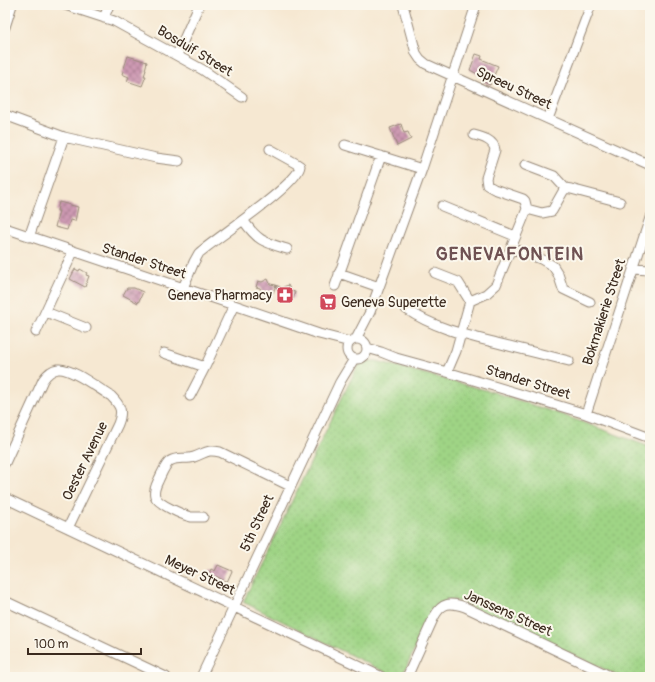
<svg xmlns="http://www.w3.org/2000/svg" width="655" height="682" viewBox="0 0 655 682" font-family="Pangolin,sans-serif">
<style>
.grass{fill:url(#grass-dots);stroke:#6d7f52}
.building{fill:url(#building-cross-hatch)}
.lines{fill:none;stroke-linecap:round;stroke-linejoin:round}
.minor-casing{stroke:#988978;stroke-width:11}
.minor{stroke:#fff;stroke-width:9}
.labels{text-anchor:middle;dominant-baseline:central;stroke-width:4;stroke-linejoin:round;paint-order:stroke}
.street-label{font-size:14px;fill:#3b2a1e;stroke:#fbf7ec}
.poi-label{font-size:14px;fill:#3b2a1e;stroke:#fbf7ec;text-anchor:end}
.district-label{font-size:18px;font-weight:bold;letter-spacing:1px;fill:#6e5152;stroke:#fbf7ec}
</style>
<defs>
<pattern id="grass-dots" width="8" height="8" patternUnits="userSpaceOnUse"><rect width="8" height="8" fill="#9fd485"/><path d="M2 2h.1M6 6h.1" fill="none" stroke="#8ab672" stroke-width="1.8" stroke-linecap="round"/></pattern>
<pattern id="building-cross-hatch" width="8" height="8" patternUnits="userSpaceOnUse"><rect width="8" height="8" fill="#ce9ab3"/><path d="M0 0l8 8M0 8l8-8" fill="none" stroke="#a87e91"/></pattern>
</defs>
<rect width="100%" height="100%" fill="#fbf7ec"/>
<filter id="ink" filterUnits="userSpaceOnUse"><feTurbulence type="fractalNoise" baseFrequency=".025" numOctaves="2"/><feDisplacementMap in="SourceGraphic" scale="8" xChannelSelector="R" yChannelSelector="G"/><feConvolveMatrix kernelMatrix="1 2 1 2 8 2 1 2 1" color-interpolation-filters="sRGB"/></filter>
<filter id="wash" filterUnits="userSpaceOnUse"><feTurbulence type="fractalNoise" baseFrequency=".012" numOctaves="4" result="noise"/><feDisplacementMap in="SourceGraphic" scale="16" xChannelSelector="R" yChannelSelector="G"/><feGaussianBlur stdDeviation="0.9" result="paint"/><feColorMatrix in="noise" values="0 0 0 0 0 0 0 0 0 0 0 0 0 0 0 0 0 1.4 0 .05"/><feComposite in="paint" operator="in"/></filter>
<g filter="url(#wash)">
<rect width="100%" height="100%" fill="#f6e8d2"/>
<path class="grass" d="M367 361H377L493 392 560 414 650 447V677H621L458 601 448 600 432 612 406 668C402 674 399 676 391 675L243 602 354 373 360 364Z"/>
<g id="blocks">
<path class="building" d="M476 54 482 56 481 59 498 66 490 85 482 81 483 77 470 70Z
M128 56 147 62 145 70H146L144 76H146L142 86 127 81 129 77 122 74Z
M401 124 404 133 408 132 411 139 397 146 390 128Z
M59 202 78 207 75 221 70 220 67 230 55 227 59 211H57Z
M75 269 79 271 80 269 87 273 86 275 89 276 85 287 70 279Z
M268 279 270 284 276 285 273 293 270 292 263 295 260 288 256 287 258 281 262 282Z
M276 285 282 288 288 285 291 291 295 292 293 299 290 297 283 301Z
M127 288H134L143 292 138 303 123 295Z
M218 565 232 571 227 582 216 576 214 579 208 576 211 569 215 571Z"/>
</g>
</g>
<g filter="url(#ink)">
<use href="#blocks" fill-opacity="0" stroke="#988978" stroke-width="1"/>
<g class="lines">
<g class="minor-casing">
<path id="minor" d="M65 5 114 21 203 70 242 97
M403 5 416 53 420 59 426 64 650 165
M104 18 109 5
M5 27 12 5
M177 55 199 5
M5 115 64 137 156 158 179 161
M548 119 591 5
M474 135C482 137 494 140 495 150L486 178 487 185 494 189 523 199 525 201 527 209
M345 145 422 169
M525 165 554 176 565 188
M442 206 515 236
M243 220C258 241 263 242 287 249
M5 228 234 305 319 334 350 342
M29 237 64 137
M511 248 541 259 553 266 558 274 563 289 590 302
M633 269 650 270
M339 273 379 287
M435 273 458 282 470 301
M335 286 381 156
M183 288 194 262 199 253C216 238 299 184 300 166L297 164 270 149
M406 309C434 328 465 335 497 343 521 349 545 355 569 361
M46 312 86 328
M36 332 73 252
M356 339 370 312 422 169 476 5
M347 349a10 10 0 1 1 20 0a10 10 0 1 1-20 0Z
M367 348 381 352 396 358 447 372 586 414 650 438
M164 353 205 367
M447 372 456 351 470 301 486 294 496 285 527 209 542 213 552 211 565 188 571 189 620 202
M190 396 205 367 234 305
M586 414 650 218
M5 463 43 380C47 374 51 370 58 369 71 367 99 389 111 396 121 406 123 411 118 424L68 528
M5 498 382 677
M203 517C199 517 195 517 191 517 183 515 157 504 155 496 153 490 157 484 159 479 162 473 165 465 170 461 178 456 186 460 194 457 206 453 206 449 220 452L290 486
M5 601 166 677
M201 677 340 382 354 359
M407 677 434 617C442 602 450 602 465 607L612 677"/>
</g>
<use href="#minor" class="minor"/>
</g>
</g>
<defs>
<g id="pharmacy-square" transform="scale(0.9)"><rect x="-9" y="-9" width="18" height="18" rx="4" fill="#d1495b" stroke="#fbf7ec"/><path d="M-2-6h4v4h4v4h-4v4h-4v-4h-4v-4h4Z" fill="#fff"/></g>
<g id="supermarket-square" transform="scale(0.9)"><rect x="-9" y="-9" width="18" height="18" rx="4" fill="#d1495b" stroke="#fbf7ec"/><path d="M-6-5.5h2.5l.6 2H6L4.5 2H-2.5L-4.4-4H-6ZM-1.5 3.2a1.3 1.3 0 1 0 .1 0ZM3 3.2a1.3 1.3 0 1 0 .1 0Z" fill="#fff"/></g>
</defs>
<g fill-rule="evenodd">
<use href="#pharmacy-square" x="285" y="295"/>
<use href="#supermarket-square" x="328" y="302"/>
</g>
<g class="labels">
<g class="street-label">
<text transform="translate(195 51) rotate(31)">Bosduif Street</text>
<text transform="translate(514 88) rotate(25)">Spreeu Street</text>
<text transform="translate(144 261) rotate(18)">Stander Street</text>
<text transform="translate(604 312) rotate(-72)">Bokmakierie Street</text>
<text transform="translate(528 382) rotate(17)">Stander Street</text>
<text transform="translate(85 461) rotate(-64)">Oester Avenue</text>
<text transform="translate(257 523) rotate(-65)">5th Street</text>
<text transform="translate(200 575) rotate(25)">Meyer Street</text>
<text transform="translate(508 613) rotate(24)">Janssens Street</text>
</g>
<g class="poi-label">
<text x="272" y="295">Geneva Pharmacy</text>
<text x="341" y="302" text-anchor="start">Geneva Superette</text>
</g>
<g class="district-label">
<text x="510" y="254">GENEVAFONTEIN</text>
</g>
</g>
<rect width="655" height="682" fill="none" stroke="#fbf7ec" stroke-width="20"/>
<path d="M28 648v6h113v-6" fill="none" stroke="#3b2a1e" stroke-width="2"/>
<text x="34" y="648" font-size="12" fill="#3b2a1e" stroke="#fbf7ec" stroke-width="3" paint-order="stroke">100 m</text>
</svg>
